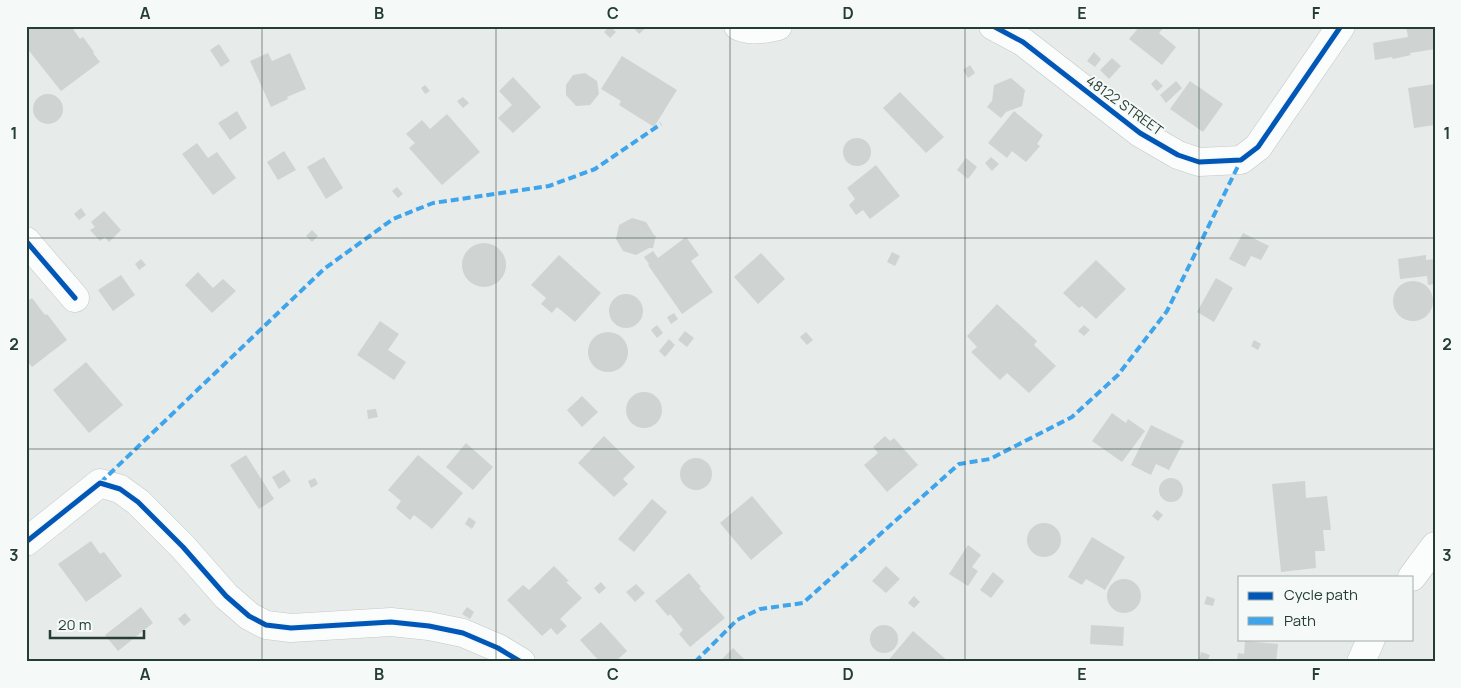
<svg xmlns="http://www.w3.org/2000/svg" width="1461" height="688" viewBox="0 0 1461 688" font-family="Manrope,sans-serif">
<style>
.building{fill:#cfd4d2}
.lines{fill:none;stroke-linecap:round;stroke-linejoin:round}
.minor-casing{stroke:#c4c8c6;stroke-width:29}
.minor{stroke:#fbfcfc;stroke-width:28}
.quiet{stroke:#3ea4eb;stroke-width:4;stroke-dasharray:8 4;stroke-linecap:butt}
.cycleway-casing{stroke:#f5f9f7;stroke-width:8}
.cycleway{stroke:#0057b8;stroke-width:5}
.grid{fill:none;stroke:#253d34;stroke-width:1;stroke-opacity:0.55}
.labels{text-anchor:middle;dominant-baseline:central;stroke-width:4;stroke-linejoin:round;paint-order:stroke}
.street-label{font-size:14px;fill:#253d34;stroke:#f5f9f7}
.neatline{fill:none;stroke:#253d34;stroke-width:2}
.grid-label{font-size:16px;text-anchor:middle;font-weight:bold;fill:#253d34}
</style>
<rect width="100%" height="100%" fill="#e7ebe9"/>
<path class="building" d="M33 26H71L80 39 83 37 94 52 93 53 100 62 61 91 26 47V32Z
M610 26 616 32 610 38 604 32Z
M632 26H648L639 34Z
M1140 26H1165L1159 33 1176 47 1162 65 1129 39Z
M1406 26H1435V49L1410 53 1411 55 1393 59 1392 57 1375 60 1373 43 1408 37Z
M219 44 230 61 221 67 210 50Z
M1094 52 1101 59 1095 67 1087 61Z
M268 53 272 61 290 53 306 89 287 97 288 99 271 107 250 61Z
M622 56 677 90 654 127 619 105 621 101 601 89Z
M1112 58 1121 66 1109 79 1100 70Z
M970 65 975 73 968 78 963 70Z
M585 73 597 81 599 94 590 105 576 106 566 95V85L573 75Z
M513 77 541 107 513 133 498 118 512 105 499 91Z
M1011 78 1025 90 1022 106 1006 112 1001 118 987 107 992 101 994 85Z
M1156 79 1163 86 1157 91 1151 84Z
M1176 81 1182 88 1166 103 1160 95Z
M1190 81 1223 104 1203 132 1170 109Z
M1435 84V125L1414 128 1408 88Z
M425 85 430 91 425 94 421 88Z
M900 92 944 137 926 153 883 108Z
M33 109a15 15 0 1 1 30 0a15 15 0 1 1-30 0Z
M463 97 469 103 463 108 457 101Z
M237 111 247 128 230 140 218 123Z
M1014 111 1043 135 1037 144 1040 146 1026 162 1012 151 1007 158 988 143Z
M447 114 480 152 442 185 409 148 415 143 406 134 422 120 430 129Z
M843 152a14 14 0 1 1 28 0a14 14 0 1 1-28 0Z
M197 143 208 158 217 152 236 178 213 195 182 154Z
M284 151 296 170 278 180 267 162Z
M324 157 343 188 326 199 307 167Z
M991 157 999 164 992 171 985 163Z
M966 158 977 167 968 179 957 170Z
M876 165 900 196 870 219 863 210 856 215 849 205 855 199 847 188Z
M397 187 403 194 398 198 392 191Z
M81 208 86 215 79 220 74 214Z
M104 211 121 230 109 242 105 237 100 241 90 230 95 227 91 222Z
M632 218 646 222 654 235 656 236 653 248H649L636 255 623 251 616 239 619 225Z
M312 230 318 236 312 242 306 236Z
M1243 233 1269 246 1261 260 1251 256 1245 267 1229 259Z
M686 237 699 255 691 261 713 292 682 314 648 265 649 264 644 257 653 251 658 258Z
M462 265a22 22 0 1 1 44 0a22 22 0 1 1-44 0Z
M892 252 900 256 895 266 887 262Z
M761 253 785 279 758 304 734 277Z
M559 255 601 293 575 322 557 307 552 313 541 304 546 298 531 285Z
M1426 255V260L1435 259V284L1428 285 1427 276 1400 279 1398 259Z
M141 259 146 265 139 270 135 264Z
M1096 260 1126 289 1096 319 1082 306 1079 308 1063 293Z
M198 272 213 288 223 279 236 291 212 313 185 285Z
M121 275 135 295 113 311 98 290Z
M1216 278 1233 288 1214 322 1197 312Z
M1393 301a20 20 0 1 1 40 0a20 20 0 1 1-40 0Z
M609 311a17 17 0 1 1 34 0a17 17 0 1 1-34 0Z
M32 298 45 315 47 314 67 340 32 367 26 360V302Z
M997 304 1037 341 1034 345 1056 366 1029 393 1007 373 1000 380 971 352 977 347 967 336Z
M674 313 678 319 671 324 667 317Z
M380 321 399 334 388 350 406 362 394 380 357 355Z
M657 325 663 333 657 338 651 330Z
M1084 325 1090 330 1084 336 1078 331Z
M685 331 694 338 687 347 678 340Z
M588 352a20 20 0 1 1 40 0a20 20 0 1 1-40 0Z
M806 332 813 340 807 345 800 337Z
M669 339 675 345 665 357 659 351Z
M1254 340 1261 344 1258 350 1251 346Z
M86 362 123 405 89 433 53 390Z
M626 410a18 18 0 1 1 36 0a18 18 0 1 1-36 0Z
M582 396 598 412 582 427 567 410Z
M376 409 378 417 368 419 367 410Z
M1112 413 1126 423 1128 419 1145 431 1122 462 1092 441Z
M1151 425 1184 441 1169 470 1156 464 1151 475 1131 465Z
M604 436 635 467 623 479 628 484 614 497 578 463Z
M885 436 890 441 894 438 918 465 887 492 864 465 878 453 873 447Z
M466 443 493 467 473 490 446 467Z
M246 455 274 499 259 509 230 465Z
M418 455 463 493 432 529 414 515 410 520 396 508 401 501 388 490Z
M680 474a16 16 0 1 1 32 0a16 16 0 1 1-32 0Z
M284 470 291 481 279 489 272 477Z
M315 478 318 484 311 488 308 481Z
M1159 490a12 12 0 1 1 24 0a12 12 0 1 1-24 0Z
M1305 481 1306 498 1327 496 1331 530H1323L1325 551H1315L1316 568 1281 572 1272 484Z
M752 496 783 533 751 560 720 523Z
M652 499 667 512 634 552 618 539Z
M1157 510 1163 515 1158 521 1152 516Z
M469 517 476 522 472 529 465 524Z
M1027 540a17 17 0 1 1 34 0a17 17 0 1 1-34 0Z
M1092 537 1125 557 1105 590 1086 579 1082 585 1068 577Z
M91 541 100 554 104 552 122 576 86 602 58 564Z
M968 545 981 555 972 567 978 571 968 586 949 574Z
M554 566 569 581 566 582 582 598 560 619 567 626 557 635 551 628 542 636 507 600 523 585 529 590Z
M886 566 900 579 886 593 872 581Z
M993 572 1004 581 991 598 980 590Z
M689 573 701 587 699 588 725 618 690 647 679 634 683 630 670 614 668 616 655 601Z
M1107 596a17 17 0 1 1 34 0a17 17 0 1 1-34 0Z
M601 582 606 588 599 594 594 588Z
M636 584 645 593 635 602 626 592Z
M914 596 920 602 914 608 908 603Z
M1207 596 1215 599 1213 606 1204 604Z
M141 607 153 623 118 651 105 635Z
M467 607 474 612 470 619 462 614Z
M185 613 191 620 184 626 178 619Z
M601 622 627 651 615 662H600L580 640Z
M870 639a14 14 0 1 1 28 0a14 14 0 1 1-28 0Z
M1091 625 1124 627 1123 646 1090 644Z
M913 631 949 662H887Z
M1245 641 1278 644 1276 662H1237L1238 653 1244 654Z
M733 648 747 662H719Z
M1201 652 1210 655 1207 662 1199 660Z"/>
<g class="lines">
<g class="minor-casing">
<path id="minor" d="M738 26C751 32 765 29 778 26
M993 26 1023 42 1140 133 1178 155 1199 162 1241 160 1258 147 1341 26
M26 241 75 298
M26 542 100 483 120 489 138 502 183 547 226 596 249 616 266 625 291 628 391 622 429 626 463 633 498 648 521 662
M1412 577 1435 546
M1361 662 1371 639"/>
</g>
<use href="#minor" class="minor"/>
<path class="quiet" d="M100 483 324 269 393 219 433 203 549 186 595 169 661 124
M695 662 737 620 760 609 803 603 959 464 990 459 1072 417 1118 375 1167 311 1241 160"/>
<g class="cycleway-casing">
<path id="cycleway" d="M993 26 1023 42 1140 133 1178 155 1199 162 1241 160 1258 147 1341 26
M26 241 75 298
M26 542 100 483 120 489 138 502 183 547 226 596 249 616 266 625 291 628 391 622 429 626 463 633 498 648 521 662"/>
</g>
<use href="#cycleway" class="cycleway"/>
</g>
<path class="grid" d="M262 26V662M496 26V662M730 26V662M965 26V662M1199 26V662M26 238H1435M26 449H1435"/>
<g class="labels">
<g class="street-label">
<text transform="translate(1125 105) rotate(36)">48122 STREET</text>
</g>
</g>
<rect width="1461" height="688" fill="none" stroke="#f5f9f7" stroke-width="55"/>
<rect x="1238" y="576" width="175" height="65" fill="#f5f9f7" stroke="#a2aea9"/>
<rect x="1248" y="592" width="25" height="8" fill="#0057b8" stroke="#a2aea9"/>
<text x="1284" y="600" font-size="15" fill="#253d34">Cycle path</text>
<rect x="1248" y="617" width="25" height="8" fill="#3ea4eb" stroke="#a2aea9"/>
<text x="1284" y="626" font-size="15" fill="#253d34">Path</text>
<path d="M50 630v8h94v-8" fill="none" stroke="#253d34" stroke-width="2.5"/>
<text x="58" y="630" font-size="15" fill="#253d34" stroke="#f5f9f7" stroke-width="4" paint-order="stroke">20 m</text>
<rect x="28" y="28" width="1406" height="632" class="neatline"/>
<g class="grid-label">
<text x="145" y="19">A</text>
<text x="379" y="19">B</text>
<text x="613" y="19">C</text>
<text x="848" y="19">D</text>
<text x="1082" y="19">E</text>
<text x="1316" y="19">F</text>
<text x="14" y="139">1</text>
<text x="1447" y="139">1</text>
<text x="14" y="350">2</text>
<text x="1447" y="350">2</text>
<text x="14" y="561">3</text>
<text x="1447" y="561">3</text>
<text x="145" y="680">A</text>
<text x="379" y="680">B</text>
<text x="613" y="680">C</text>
<text x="848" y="680">D</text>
<text x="1082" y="680">E</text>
<text x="1316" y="680">F</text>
</g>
</svg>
